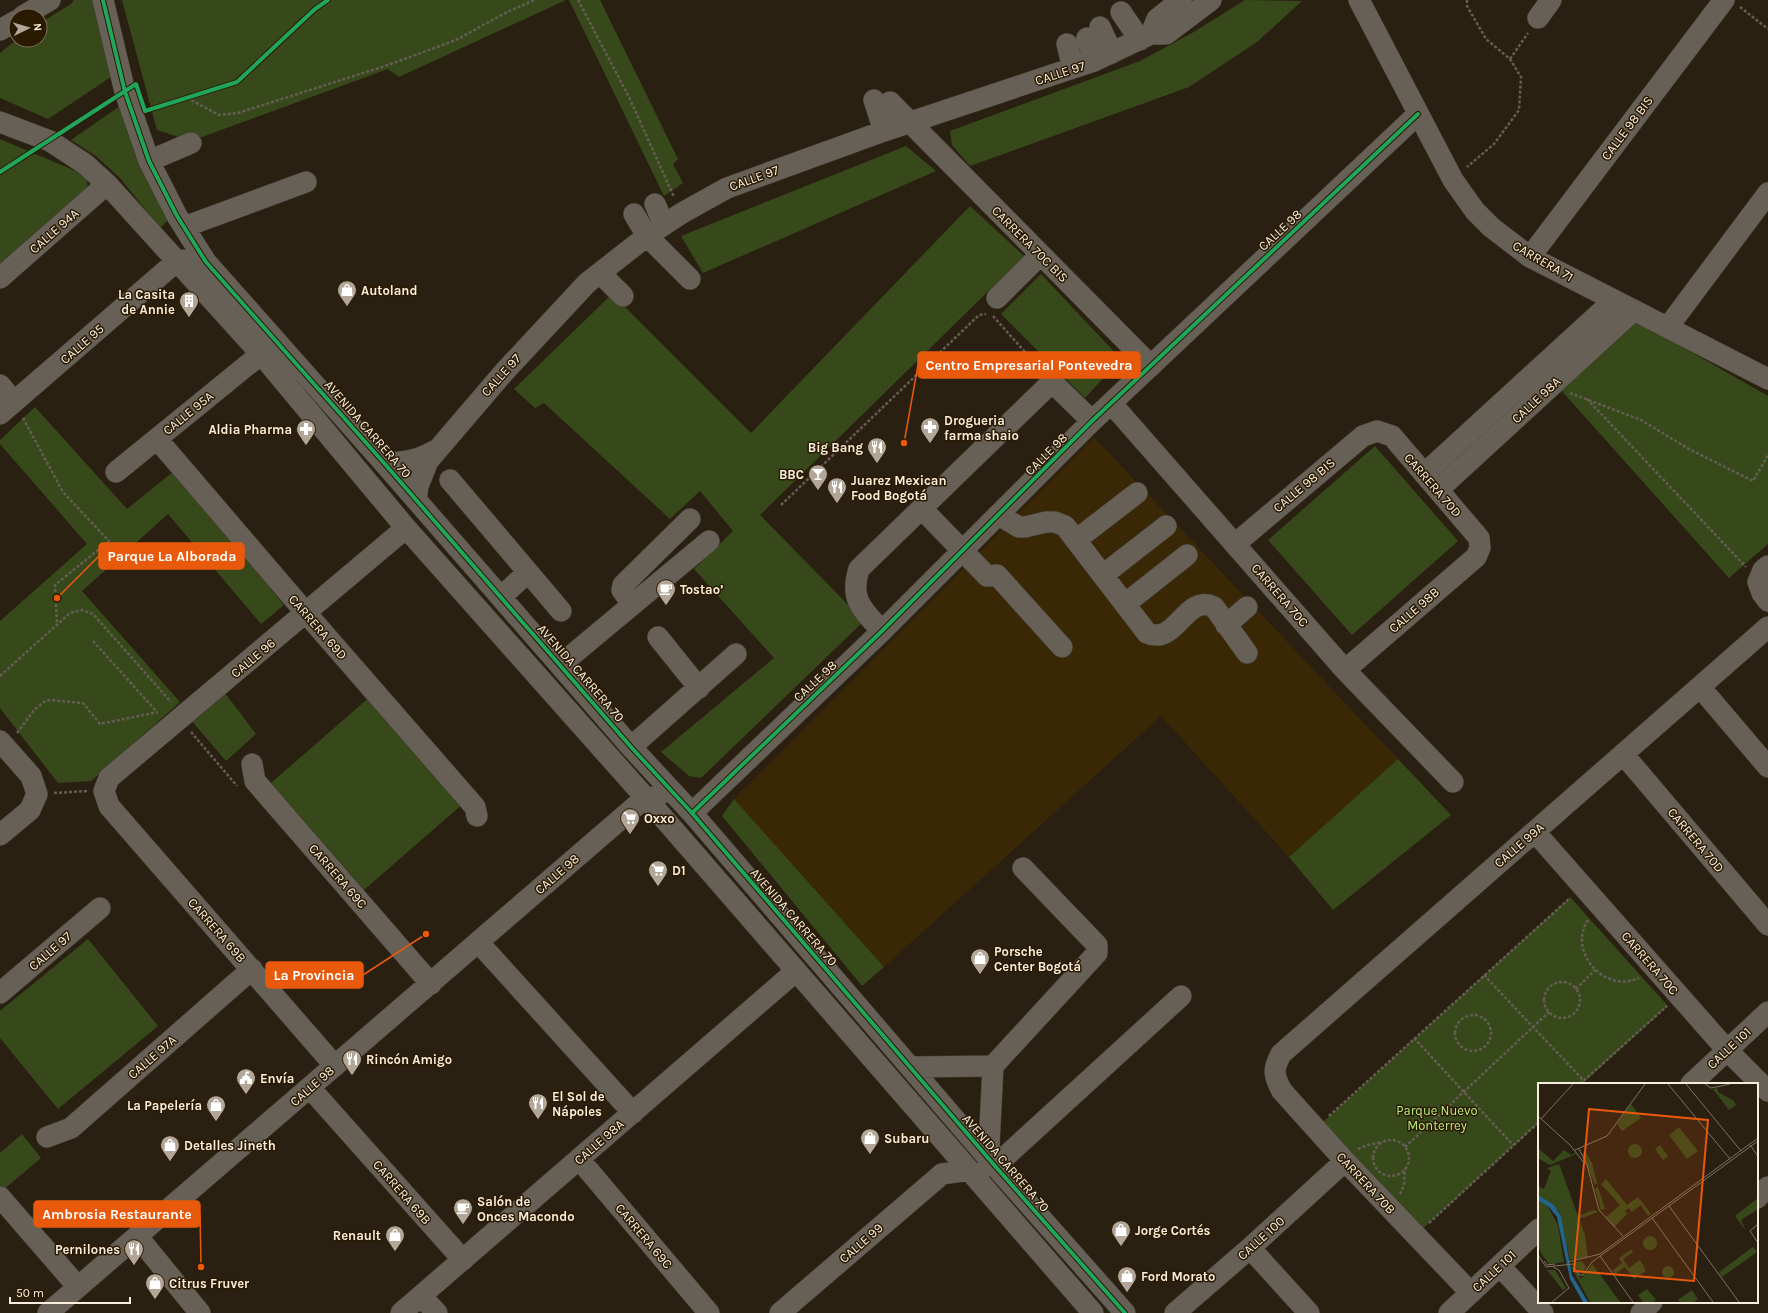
<svg xmlns="http://www.w3.org/2000/svg" width="1768" height="1313" viewBox="0 0 1768 1313" font-family="Karla,sans-serif">
<style>
.built{fill:#3a2705}
.green{fill:#37491a}
.lines{fill:none;stroke-linecap:round;stroke-linejoin:round}
.minor-casing{stroke:#443d32;stroke-width:22}
.path{stroke:#655d53;stroke-width:2.5;stroke-dasharray:3 2;stroke-linecap:butt}
.minor{stroke:#676056;stroke-width:21}
.cycleway-casing{stroke:#2a1a00;stroke-width:6}
.cycleway{stroke:#20a55d;stroke-width:4}
.labels{text-anchor:middle;dominant-baseline:central;stroke-width:3;stroke-linejoin:round;paint-order:stroke}
.street-label{font-size:13px;fill:#f9eede;stroke:#2a1a00}
.poi-label{font-size:13px;font-weight:bold;fill:#f9eede;stroke:#2a1a00;text-anchor:start}
.park-label{font-size:13px;fill:#b8eb7c;stroke:#2a1a00}
.inset-road{fill:none;stroke:#7d7264;stroke-width:1}
.view{fill:#e8590c;fill-opacity:0.15;stroke:#e8590c;stroke-width:2}
.inset-edge{fill:none;stroke:#f9eede;stroke-width:2}
.leader{fill:none;stroke:#e8590c;stroke-width:1.5}
.callout-dot{fill:#e8590c;stroke:#2a1a00;stroke-width:1.5}
.callout{fill:#e8590c;stroke:#e8590c;stroke-width:1.5}
.callout-label{font-size:14px;text-anchor:middle;font-weight:bold;fill:#fff}
</style>
<rect width="100%" height="100%" fill="#2a2012"/>
<path class="built" d="M1094 437 1398 759 1289 857 1161 716 884 967 734 799Z"/>
<path class="green" d="M74 0H93L111 77 48 119 0 98V53L16 40H40V23L71 4Z
M122 0H566L399 77 388 69 191 141 157 130Z
M569 0H600L678 159 673 164 683 183 664 196Z
M1245 0 1302 1 1257 42 1189 87 970 166 952 145 950 131 1140 61 1192 33Z
M120 106C132 146 150 182 169 219L160 228 121 179 96 156 71 140Z
M0 139 78 172 87 180 88 192 0 271Z
M906 146 936 171 703 273 681 236Z
M970 206 1024 256 760 515 864 621 701 778 689 776 661 752 774 658 694 569 733 531 700 491 670 519 544 403 535 408 514 389 610 296 625 307 751 433Z
M1041 274 1121 359 1085 398 1001 314Z
M1637 321 1768 396V544L1729 578 1560 389Z
M35 407 127 509 174 471 284 605 261 624 168 514 82 591 180 702 91 781 58 783 0 708V621L87 544 0 444V440Z
M1375 446 1458 541 1352 635 1268 540Z
M225 693 256 734 226 761 191 720Z
M372 695 465 802 364 890 271 783Z
M1398 759 1451 815 1333 910 1289 857Z
M734 799 884 967 862 986 722 816Z
M1570 897 1668 1006 1582 1084H1539V1123L1420 1231 1323 1122Z
M88 939 158 1026 58 1109 0 1038V1011Z
M22 1134 41 1158 2 1191 0 1189V1153Z"/>
<g class="lines">
<g class="minor-casing">
<path id="minor" d="M103 0 125 92 149 161 177 216 206 262 384 463 631 747 692 813 995 1166 1125 1313
M1359 0 1453 180 1475 211 1491 227 1530 257 1768 379
M1121 12 1140 40
M23 16 50 0
M1538 18 1551 0
M1100 27 1112 53
M0 30 16 21
M1151 34 1157 19 1181 0
M1087 38 1094 61
M1067 44 1073 68
M874 100 884 131
M890 102 1151 366
M0 122 50 141 85 164 107 184 261 354 406 528 660 814 1093 1313
M149 161 191 143
M655 204 664 225
M634 214 647 236 690 279
M184 227 306 182
M1530 257 1724 0
M600 273 623 296
M0 278 107 184
M997 298 1040 255
M1668 327 1768 193
M0 385 14 402
M1111 403 1345 670 1453 782
M0 414 177 261 192 259
M157 439 306 613 475 807 477 816
M384 463C404 463 419 460 436 450
M116 472 261 354
M1424 474 1614 300
M450 480 561 611
M1438 490 1634 310
M416 500 418 486 428 461 505 371 587 283 647 236 682 213 727 188 884 131 1094 61 1151 34H1166L1211 0
M922 509 987 576 997 575 1062 647
M999 515 1019 527H1025L1046 522H1055L1065 526 1147 633C1177 646 1185 593 1214 607L1247 653
M1076 540 1137 493
M1235 544 1363 436 1377 431 1392 436 1479 538 1480 548 1476 557 1345 670
M1768 566 1763 570 1758 582 1762 593 1768 601
M1103 575 1166 526
M501 597 527 573
M632 604 622 590 623 585 690 519
M1125 604 1187 555
M1226 625 1247 607
M882 631C863 610 849 600 859 569L1052 382 1092 421
M658 637 699 688
M560 665 709 541
M1700 687 1768 767
M0 741 31 776 37 794 30 810 0 835
M631 747 736 654
M1623 754 1768 925
M252 764 255 781 431 984
M692 813 882 631 1092 421 1418 114
M1535 832 1727 1050 1768 1091
M479 943 633 1113
M0 993 100 908
M335 1066 109 806 104 791 109 778 406 528
M910 1067 993 1066 1097 953V945L1023 868
M1691 1084 1768 1012
M310 1088 463 1260
M47 1137 71 1128 252 969
M579 1159 709 1313
M988 1166 993 1066
M995 1166 1181 996
M0 1197 78 1287
M1757 1198 1768 1187
M137 1236 200 1313
M1250 1248 1309 1313
M1500 1266 1543 1313
M1471 1293 1345 1161 1282 1091C1273 1075 1273 1069 1281 1054L1768 627
M421 1296 437 1313
M48 1313 645 798 658 796
M401 1313 796 971
M780 1313 942 1174 969 1170
M1175 1313 1250 1248 1345 1161
M1449 1313 1539 1229
M1641 1313 1652 1302"/>
</g>
<path class="path" d="M578 0 629 97 674 197
M1467 0V6L1486 39 1510 59 1521 77 1519 110 1494 144 1467 167
M1740 7 1768 29
M1510 59 1528 33
M187 98 219 115 238 113 388 65 456 40 507 12 534 0
M993 316 1040 369
M1570 393 1641 420 1689 449 1753 481 1768 455
M1587 399 1746 567
M23 418 63 492 109 541 55 585 57 625
M781 505 979 315 986 314
M93 641 157 712
M0 676 70 613 82 610 93 614 171 702
M191 732 237 786
M17 733 35 709 44 702 49 700 83 703 100 724 158 712
M54 793 87 791
M1588 920C1567 952 1605 994 1639 978
M1484 975 1584 1081
M1544 1000a18 18 0 1 1 36 0a18 18 0 1 1-36 0Z
M1576 989 1595 970
M1455 1033a18 18 0 1 1 36 0a18 18 0 1 1-36 0Z
M1414 1038 1513 1145
M1580 1084 1667 1006
M1329 1116 1570 898
M1373 1158a18 18 0 1 1 36 0a18 18 0 1 1-36 0Z
M1405 1147 1549 1012
M1358 1149 1368 1145 1382 1142
M1400 1194 1404 1185 1405 1169
M1429 1223 1539 1122"/>
<use href="#minor" class="minor"/>
<g class="cycleway-casing">
<path id="cycleway" d="M103 0 125 92 149 161 177 216 206 262 384 463 631 747 692 813 995 1166 1125 1313
M0 172 136 84 145 111 237 82 315 9 328 0
M692 813 882 631 1092 421 1418 114"/>
</g>
<use href="#cycleway" class="cycleway"/>
</g>
<defs>
<g id="shop-pin" transform="scale(1)"><path d="M0 17L-7.5 6A9.5 9.5 0 1 1 7.5 6Z" fill="#b1a697" stroke="#2a1a00"/><path d="M-5-2.5h2.3a2.7 3.5 0 0 1 5.4 0H5L5.5 6h-11ZM-1.5-2.5h3a1.5 2.3 0 0 0-3 0Z" fill="#fff"/></g>
<g id="building-pin" transform="scale(1)"><path d="M0 17L-7.5 6A9.5 9.5 0 1 1 7.5 6Z" fill="#b1a697" stroke="#2a1a00"/><path d="M-4-6H4V6H1V3H-1V6H-4ZM-2.5-4.3h1.7v1.8h-1.7ZM.8-4.3h1.7v1.8H.8ZM-2.5-1h1.7V.8h-1.7ZM.8-1h1.7V.8H.8Z" fill="#fff"/></g>
<g id="pharmacy-pin" transform="scale(1)"><path d="M0 17L-7.5 6A9.5 9.5 0 1 1 7.5 6Z" fill="#b1a697" stroke="#2a1a00"/><path d="M-2-6h4v4h4v4h-4v4h-4v-4h-4v-4h4Z" fill="#fff"/></g>
<g id="restaurant-pin" transform="scale(1)"><path d="M0 17L-7.5 6A9.5 9.5 0 1 1 7.5 6Z" fill="#b1a697" stroke="#2a1a00"/><path d="M-5-6h1v4h1v-4h1v4h1v-4h1v5L-1.5 .5V6h-2V.5L-5-1ZM5-6V6H3V1.5H1.5Q1.5-4 5-6Z" fill="#fff"/></g>
<g id="bar-pin" transform="scale(1)"><path d="M0 17L-7.5 6A9.5 9.5 0 1 1 7.5 6Z" fill="#b1a697" stroke="#2a1a00"/><path d="M-6-5H6L.8 .8V4.5H3.5V6h-7V4.5H-.8V.8Z" fill="#fff"/></g>
<g id="cafe-pin" transform="scale(1)"><path d="M0 17L-7.5 6A9.5 9.5 0 1 1 7.5 6Z" fill="#b1a697" stroke="#2a1a00"/><path d="M-5.5-4.5H6V0H3Q3 3.5 0 3.5H-2.5Q-5.5 3.5-5.5 0ZM3-3.2v2h1.7v-2ZM-6 4.5H4V6H-6Z" fill="#fff"/></g>
<g id="supermarket-pin" transform="scale(1)"><path d="M0 17L-7.5 6A9.5 9.5 0 1 1 7.5 6Z" fill="#b1a697" stroke="#2a1a00"/><path d="M-6-5.5h2.5l.6 2H6L4.5 2H-2.5L-4.4-4H-6ZM-1.5 3.2a1.3 1.3 0 1 0 .1 0ZM3 3.2a1.3 1.3 0 1 0 .1 0Z" fill="#fff"/></g>
<g id="civic-pin" transform="scale(1)"><path d="M0 17L-7.5 6A9.5 9.5 0 1 1 7.5 6Z" fill="#b1a697" stroke="#2a1a00"/><path d="M-.6-6.5H3V-4.5H.6V-3L4-1V1h2V6H-6V1h2V-1L-.6-3ZM-1.2 2.5V6h2.4V2.5Z" fill="#fff"/></g>
</defs>
<g fill-rule="evenodd">
<use href="#shop-pin" x="347" y="290"/>
<use href="#building-pin" x="189" y="301"/>
<use href="#pharmacy-pin" x="930" y="427"/>
<use href="#pharmacy-pin" x="306" y="429"/>
<use href="#restaurant-pin" x="877" y="447"/>
<use href="#bar-pin" x="818" y="474"/>
<use href="#restaurant-pin" x="837" y="487"/>
<use href="#cafe-pin" x="666" y="589"/>
<use href="#supermarket-pin" x="630" y="818"/>
<use href="#supermarket-pin" x="658" y="870"/>
<use href="#shop-pin" x="980" y="958"/>
<use href="#restaurant-pin" x="352" y="1059"/>
<use href="#civic-pin" x="246" y="1078"/>
<use href="#restaurant-pin" x="538" y="1103"/>
<use href="#shop-pin" x="216" y="1105"/>
<use href="#shop-pin" x="870" y="1138"/>
<use href="#shop-pin" x="170" y="1145"/>
<use href="#cafe-pin" x="463" y="1208"/>
<use href="#shop-pin" x="1121" y="1230"/>
<use href="#shop-pin" x="395" y="1235"/>
<use href="#restaurant-pin" x="134" y="1249"/>
<use href="#shop-pin" x="1127" y="1276"/>
<use href="#shop-pin" x="155" y="1283"/>
</g>
<g class="labels">
<g class="street-label">
<text transform="translate(1060 73) rotate(-18)">CALLE 97</text>
<text transform="translate(1627 128) rotate(-53)">CALLE 98 BIS</text>
<text transform="translate(754 178) rotate(-20)">CALLE 97</text>
<text transform="translate(1280 230) rotate(-43)">CALLE 98</text>
<text transform="translate(54 231) rotate(-41)">CALLE 94A</text>
<text transform="translate(1030 244) rotate(45)">CARRERA 70C BIS</text>
<text transform="translate(1543 261) rotate(30)">CARRERA 71</text>
<text transform="translate(82 344) rotate(-41)">CALLE 95</text>
<text transform="translate(501 375) rotate(-48)">CALLE 97</text>
<text transform="translate(1536 400) rotate(-43)">CALLE 98A</text>
<text transform="translate(188 413) rotate(-39)">CALLE 95A</text>
<text transform="translate(368 429) rotate(49)">AVENIDA CARRERA 70</text>
<text transform="translate(1046 454) rotate(-45)">CALLE 98</text>
<text transform="translate(1304 485) rotate(-40)">CALLE 98 BIS</text>
<text transform="translate(1433 485) rotate(49)">CARRERA 70D</text>
<text transform="translate(1280 595) rotate(49)">CARRERA 70C</text>
<text transform="translate(1414 610) rotate(-41)">CALLE 98B</text>
<text transform="translate(318 627) rotate(49)">CARRERA 69D</text>
<text transform="translate(253 658) rotate(-40)">CALLE 96</text>
<text transform="translate(581 673) rotate(49)">AVENIDA CARRERA 70</text>
<text transform="translate(815 681) rotate(-43)">CALLE 98</text>
<text transform="translate(1696 840) rotate(50)">CARRERA 70D</text>
<text transform="translate(1519 845) rotate(-41)">CALLE 99A</text>
<text transform="translate(557 874) rotate(-41)">CALLE 98</text>
<text transform="translate(338 876) rotate(49)">CARRERA 69C</text>
<text transform="translate(794 917) rotate(49)">AVENIDA CARRERA 70</text>
<text transform="translate(217 930) rotate(49)">CARRERA 69B</text>
<text transform="translate(50 951) rotate(-41)">CALLE 97</text>
<text transform="translate(1650 963) rotate(49)">CARRERA 70C</text>
<text transform="translate(1729 1048) rotate(-43)">CALLE 101</text>
<text transform="translate(152 1057) rotate(-41)">CALLE 97A</text>
<text transform="translate(312 1086) rotate(-41)">CALLE 98</text>
<text transform="translate(599 1142) rotate(-41)">CALLE 98A</text>
<text transform="translate(1006 1163) rotate(49)">AVENIDA CARRERA 70</text>
<text transform="translate(1366 1183) rotate(47)">CARRERA 70B</text>
<text transform="translate(402 1192) rotate(49)">CARRERA 69B</text>
<text transform="translate(644 1236) rotate(50)">CARRERA 69C</text>
<text transform="translate(1261 1238) rotate(-42)">CALLE 100</text>
<text transform="translate(861 1243) rotate(-41)">CALLE 99</text>
<text transform="translate(1494 1271) rotate(-43)">CALLE 101</text>
</g>
<g class="poi-label">
<text x="361" y="290">Autoland</text>
<text x="175" y="294" text-anchor="end">La Casita<tspan x="175" dy="15">de Annie</tspan></text>
<text x="944" y="420">Drogueria<tspan x="944" dy="15">farma shaio</tspan></text>
<text x="292" y="429" text-anchor="end">Aldia Pharma</text>
<text x="863" y="447" text-anchor="end">Big Bang</text>
<text x="804" y="474" text-anchor="end">BBC</text>
<text x="851" y="480">Juarez Mexican<tspan x="851" dy="15">Food Bogotá</tspan></text>
<text x="680" y="589">Tostao’</text>
<text x="644" y="818">Oxxo</text>
<text x="672" y="870">D1</text>
<text x="994" y="951">Porsche<tspan x="994" dy="15">Center Bogotá</tspan></text>
<text x="366" y="1059">Rincón Amigo</text>
<text x="260" y="1078">Envía</text>
<text x="552" y="1096">El Sol de<tspan x="552" dy="15">Nápoles</tspan></text>
<text x="202" y="1105" text-anchor="end">La Papelería</text>
<text x="884" y="1138">Subaru</text>
<text x="184" y="1145">Detalles Jineth</text>
<text x="477" y="1201">Salón de<tspan x="477" dy="15">Onces Macondo</tspan></text>
<text x="1135" y="1230">Jorge Cortés</text>
<text x="381" y="1235" text-anchor="end">Renault</text>
<text x="120" y="1249" text-anchor="end">Pernilones</text>
<text x="1141" y="1276">Ford Morato</text>
<text x="169" y="1283">Citrus Fruver</text>
</g>
<g class="park-label">
<text x="1437" y="1110">Parque Nuevo<tspan x="1437" dy="15">Monterrey</tspan></text>
</g>
</g>
<g transform="translate(1538 1083)">
<rect width="220" height="220" fill="#2a2012"/>
<path d="M179 5 180 9 196 18 198 22 191 27 175 6ZM93 21 103 35 84 48 79 41ZM141 44 160 68 149 76 131 52ZM90 68a7 7 0 1 1 14 0a7 7 0 1 1-14 0ZM122 62 130 73 125 77 117 66ZM0 65 15 78 26 67 33 72 38 70V71L12 82 0 75ZM47 69 54 80 59 100 57 102 44 71ZM21 81 40 133 56 127 60 129 41 136 47 152 50 174 32 177 21 128 0 112V103L6 106 13 88 9 85ZM68 96 89 122 100 114 113 131 110 133 103 122 94 129 91 125 87 128 89 131 76 144 68 134 82 122 63 101ZM60 104 67 126 63 127 57 106ZM220 115V126L203 137 208 148 197 133ZM0 117 9 122 20 142 26 179 11 181 3 170 0 163ZM105 160a7 7 0 1 1 14 0a7 7 0 1 1-14 0ZM215 164 219 169 184 194 181 189ZM94 166 95 169 85 176 91 185 102 177 108 188 96 196 87 184 77 191 74 188 84 180 81 175ZM44 178 48 184 44 191 34 180ZM55 181V182L82 219H52L33 184 35 183 43 196ZM124 189a6 6 0 1 1 12 0a6 6 0 1 1-12 0ZM9 187H17L28 205 25 207ZM109 206 118 217 115 219H105L100 212ZM154 207 160 216 156 219H142L140 217Z" fill="#37491a"/>
<path d="M0 112 16 122 23 133 34 192 50 219H45L32 196 19 134 11 124 0 117Z" fill="#246589"/>
<path class="inset-road" d="M130 1 192 76M148 1 203 68M167 1 173 5 192 1M0 33 32 62 47 81M3 36 35 1M212 62 220 73M41 66 49 82 61 127 85 153M37 67 69 53 107 1M131 123 201 219M114 135 175 219M220 141 212 148 220 160M0 172 8 184 35 181 41 192H45L54 179 220 58M62 173 95 219M6 178 9 182 17 181M30 179 62 171 220 55M14 219 31 205 21 187 15 184"/>
<path class="view" d="M51 26 170 37 156 198 36 188Z"/>
<rect width="220" height="220" class="inset-edge"/>
</g>
<path class="leader" d="M904 443L918 365M57 598L99 556M426 934L363 975M201 1267L200 1214"/>
<g class="callout-dot">
<circle cx="904" cy="443" r="4"/>
<circle cx="57" cy="598" r="4"/>
<circle cx="426" cy="934" r="4"/>
<circle cx="201" cy="1267" r="4"/>
</g>
<g class="callout">
<rect x="918" y="352" width="222" height="26" rx="4"/>
<rect x="99" y="543" width="145" height="26" rx="4"/>
<rect x="266" y="962" width="97" height="26" rx="4"/>
<rect x="34" y="1201" width="166" height="26" rx="4"/>
</g>
<g class="callout-label">
<text x="1029" y="370">Centro Empresarial Pontevedra</text>
<text x="172" y="561">Parque La Alborada</text>
<text x="314" y="980">La Provincia</text>
<text x="117" y="1219">Ambrosia Restaurante</text>
</g>
<g transform="translate(28 28) rotate(85)"><circle r="19" fill="#2a1a00" stroke="#7d6f59"/>
<path d="M0-3L7 15L0 10L-7 15Z" fill="#b1a697"/>
<text y="-6" font-size="11" font-weight="bold" text-anchor="middle" fill="#f9eede">N</text>
</g>
<path d="M10 1297v6h120v-6" fill="none" stroke="#f9eede" stroke-width="2"/>
<text x="16" y="1297" font-size="12" fill="#f9eede" stroke="#2a1a00" stroke-width="3" paint-order="stroke">50 m</text>
</svg>
